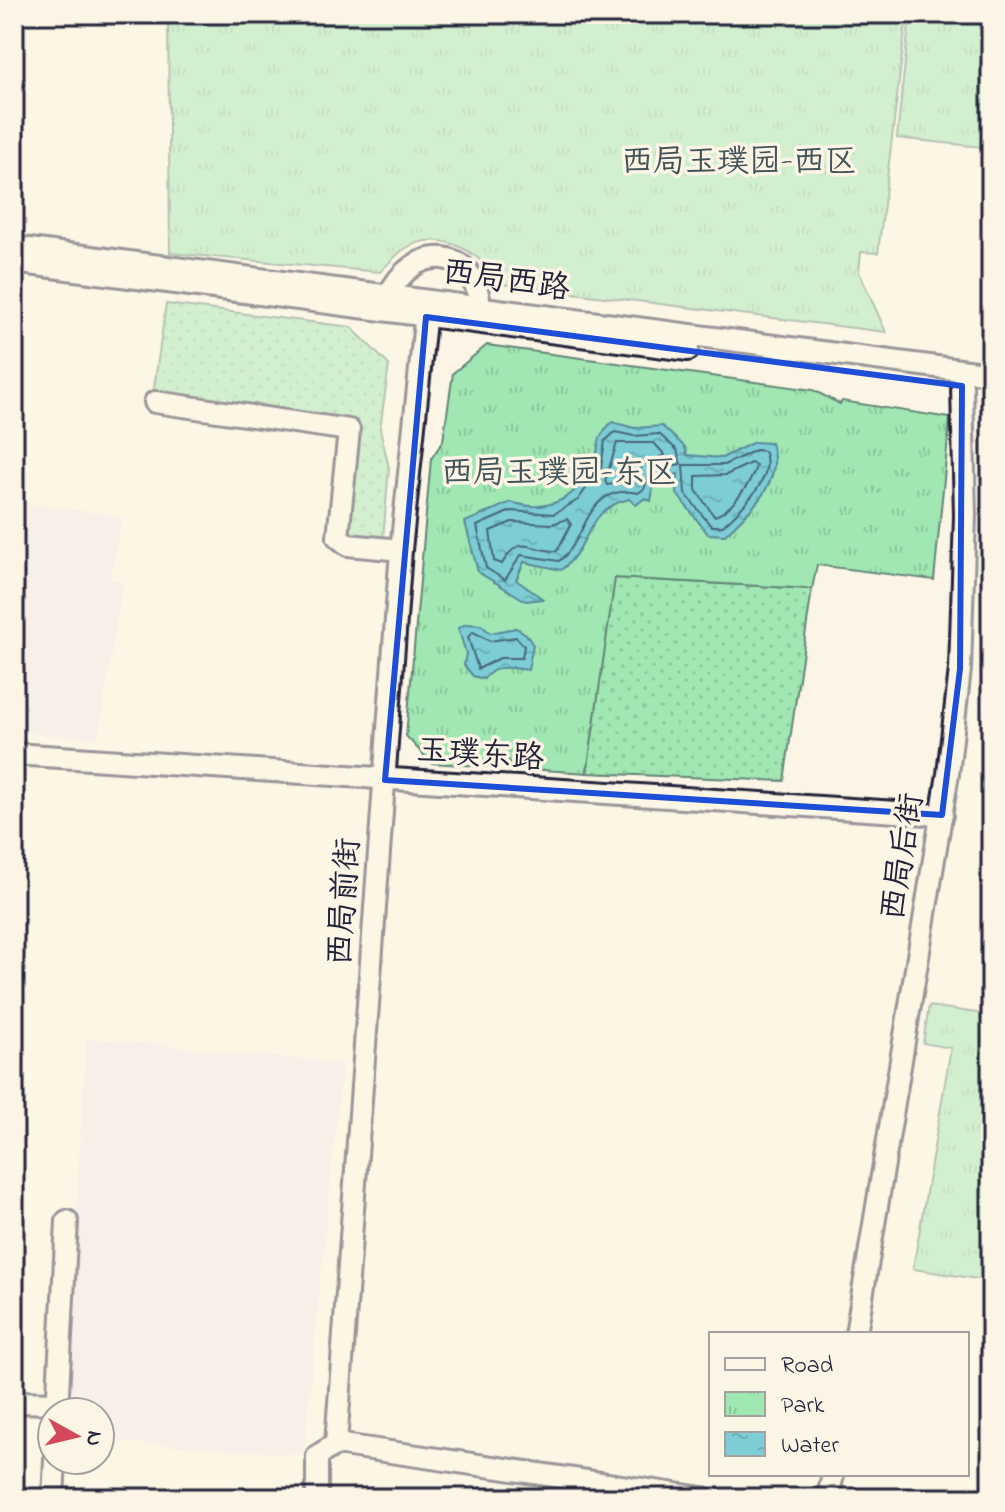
<svg xmlns="http://www.w3.org/2000/svg" width="1005" height="1512" viewBox="0 0 1005 1512" font-family="'Indie Flower','LXGW WenKai TC',sans-serif">
<style>
.built{fill:#f2e8eb}
.grass{fill:url(#grass-dots);stroke:#628477;stroke-width:2}
.park{fill:url(#park-tufts);stroke:#628477;stroke-width:2}
.water{fill:url(#water-ripples);stroke:#598998;stroke-width:2}
.lines{fill:none;stroke-linecap:round;stroke-linejoin:round}
.shore{stroke:#466679;stroke-width:2}
.minor-casing{stroke:#22223b;stroke-width:26}
.minor{stroke:#fcf5e5;stroke-width:20}
.marked{fill:none;stroke:#1d4ed8;stroke-width:6;stroke-linejoin:round}
.labels{text-anchor:middle;dominant-baseline:central;stroke-width:7;stroke-linejoin:round;paint-order:stroke}
.park-label{font-size:32px;fill:#425359;stroke:#fcf5e5}
.street-label{font-size:32px;fill:#22223b;stroke:#fcf5e5}
</style>
<defs>
<pattern id="grass-dots" width="8" height="8" patternUnits="userSpaceOnUse" patternTransform="scale(2)"><rect width="8" height="8" fill="#a1e7b3"/><path d="M2 2h.1M6 6h.1" fill="none" stroke="#8ac69b" stroke-width="1.8" stroke-linecap="round"/></pattern>
<pattern id="park-tufts" width="24" height="20" patternUnits="userSpaceOnUse" patternTransform="scale(2)"><rect width="24" height="20" fill="#a1e7b3"/><path d="M3 7l-1-3M5 7V3M7 7l1-3M15 17l-1-3M17 17v-4M19 17l1-3" fill="none" stroke="#8ac69b"/></pattern>
<pattern id="water-ripples" width="26" height="14" patternUnits="userSpaceOnUse" patternTransform="scale(2)"><rect width="26" height="14" fill="#7dcdd6"/><path d="M2 4q2-2 4 0t4 0M15 11q2-2 4 0t4 0" fill="none" stroke="#6cb0b9"/></pattern>
</defs>
<rect width="100%" height="100%" fill="#fcf5e5"/>
<filter id="ink" filterUnits="userSpaceOnUse"><feTurbulence type="fractalNoise" baseFrequency=".0125" numOctaves="2"/><feDisplacementMap in="SourceGraphic" scale="16" xChannelSelector="R" yChannelSelector="G"/><feConvolveMatrix kernelMatrix="1 2 1 2 8 2 1 2 1" color-interpolation-filters="sRGB"/></filter>
<g filter="url(#ink)">
<path class="built" d="M14 501 122 517 110 579 123 582 98 738 14 732Z
M86 1038 342 1064 303 1455 100 1440V1412H65Z"/>
<path class="grass" d="M166 304 351 327 389 365 380 429 389 468 383 539 348 535 355 426 153 395Z
M614 578 812 589 784 781 587 773Z"/>
<path class="park" d="M168 14H907L878 253 861 252 859 272 886 332 500 284C481 252 439 226 403 250 395 256 387 265 380 272L170 253Z
M910 14H980L979 28 991 30V148L897 138Z
M487 345 813 390 840 404 842 401 950 418 934 580 817 565 812 589 615 578 587 773 512 768 508 759H502L497 767 431 763 406 736 431 459 443 441 453 373Z
M929 1006 991 1015V1281L913 1269 951 1048 923 1043Z"/>
<path class="water" d="M612 422 634 428 662 426 685 447 687 455 722 458 754 442 771 443C785 481 752 509 725 535L708 534 677 494 678 474 655 477 651 501 645 498 636 505 629 499C584 510 593 545 561 570L524 562 516 580 543 599 526 601 478 572 465 522 511 502C547 514 577 499 593 465 603 445 591 443 612 422Z
M466 624 481 625 490 633 516 628 526 634 533 645 528 670C510 668 496 663 484 679L473 676 464 665 466 653 458 628Z"/>
<g class="lines">
<path class="shore" d="M615 432 634 436 659 434 677 450 681 464 651 470 644 489 638 493C584 483 589 539 559 561L521 555 505 580 486 568 477 526 511 511 554 514 578 500 601 467 605 441Z
M617 443H654L665 455 643 464 634 481 607 485 605 481Z
M756 450 764 451C777 477 741 509 723 526H711L685 493 683 465H724Z
M751 463 756 466C752 482 730 513 714 516L696 490V476L726 475Z
M567 519 571 524 557 551C529 552 521 531 502 564L494 561 490 531 512 522 552 524Z
M473 632 490 641 516 637 524 646 522 658H500L478 669 468 637Z"/>
<g class="minor-casing">
<path id="minor" d="M14 247 991 374
M14 262 688 350
M388 297C413 241 477 245 480 309
M155 402 349 430 338 537 348 545 401 550
M14 754 942 815
M856 1334 948 774 960 669 965 516 962 386
M14 1402 58 1403
M57 1412 67 1221
M336 1444 703 1498
M53 1498 55 1460
M317 1498V1456L336 1444 401 550 427 302
M828 1498 833 1474"/>
</g>
<use href="#minor" class="minor"/>
</g>
</g>
<path d="M0 0H1005V1512H0ZM426 317 962 386 960 669 942 815 385 780Z" fill="#fcf5e5" fill-opacity=".55" fill-rule="evenodd"/>
<path class="marked" d="M426 317 962 386 960 669 942 815 385 780Z"/>
<g class="labels">
<g class="park-label">
<text x="739" y="163">西局玉璞园-西区</text>
<text x="559" y="474">西局玉璞园-东区</text>
</g>
<g class="street-label">
<text transform="translate(506 282) rotate(8)">西局西路</text>
<text transform="translate(480 756) rotate(4)">玉璞东路</text>
<text transform="translate(904 857) rotate(-81)">西局后街</text>
<text transform="translate(346 902) rotate(-86)">西局前街</text>
</g>
</g>
<rect width="1005" height="1512" fill="none" stroke="#fcf5e5" stroke-width="48"/>
<rect x="24" y="24" width="957" height="1464" fill="none" stroke="#22223b" stroke-width="3" filter="url(#ink)"/>
<rect x="709" y="1332" width="260" height="144" fill="#fcf5e5" stroke="#a5a1a1" stroke-width="2"/>
<rect x="725" y="1358" width="40" height="12" fill="#fcf5e5" stroke="#a5a1a1" stroke-width="2"/>
<text x="781" y="1372" font-size="24" fill="#22223b">Road</text>
<rect x="725" y="1392" width="40" height="24" fill="url(#park-tufts)" stroke="#a5a1a1" stroke-width="2"/>
<text x="781" y="1412" font-size="24" fill="#22223b">Park</text>
<rect x="725" y="1432" width="40" height="24" fill="url(#water-ripples)" stroke="#a5a1a1" stroke-width="2"/>
<text x="781" y="1452" font-size="24" fill="#22223b">Water</text>
<g transform="translate(76 1436) rotate(98)"><circle r="38" fill="#fcf5e5" stroke="#a5a1a1" stroke-width="2"/>
<path d="M0-6L14 30L0 20L-14 30Z" fill="#d1495b"/>
<text y="-12" font-size="22" font-weight="bold" text-anchor="middle" fill="#22223b">N</text>
</g>
</svg>
